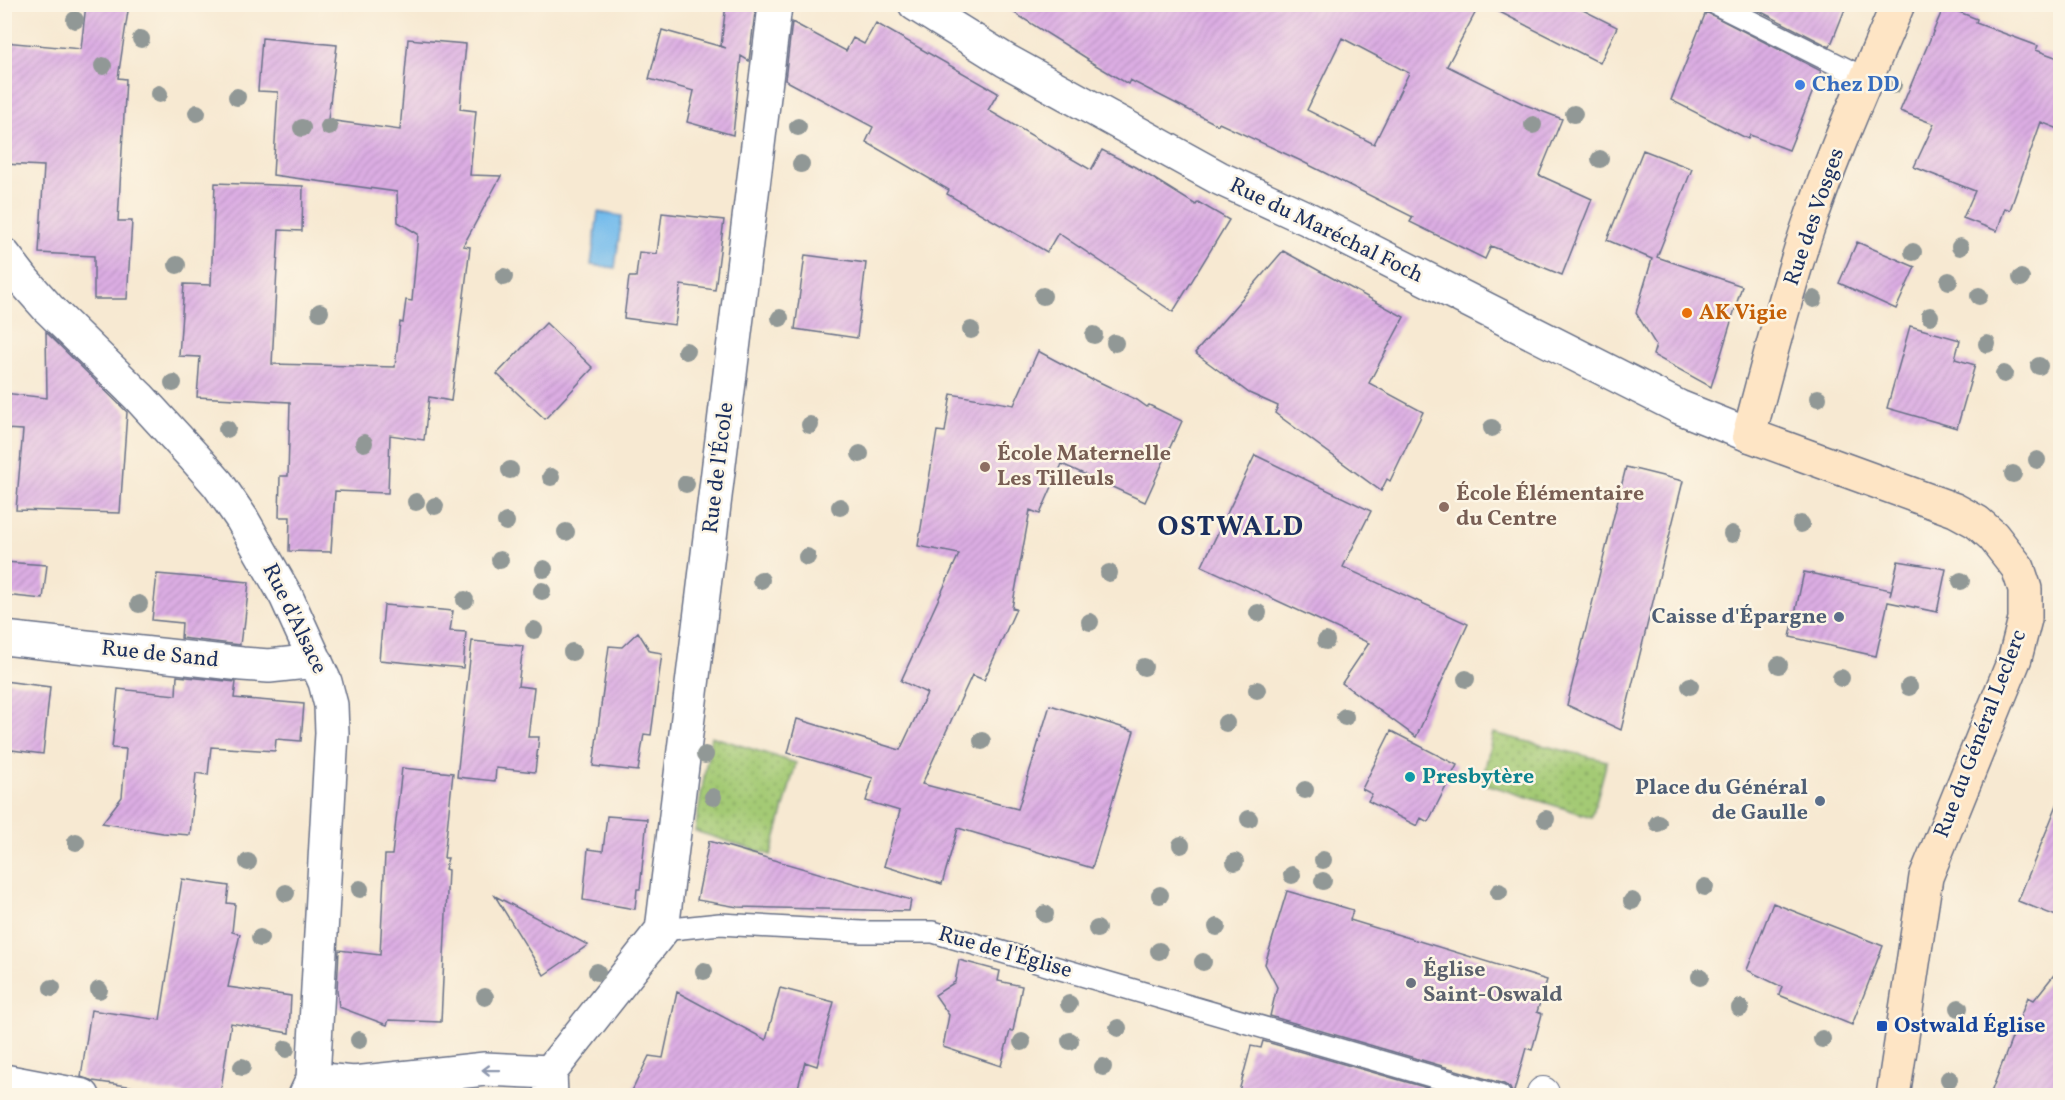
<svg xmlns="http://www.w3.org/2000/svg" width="2065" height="1100" viewBox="0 0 2065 1100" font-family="Vollkorn,serif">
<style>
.garden{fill:url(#garden-dots);stroke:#607c6a;stroke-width:1.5}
.water{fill:#75bcec;stroke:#4876a5;stroke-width:1.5}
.building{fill:url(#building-hatch);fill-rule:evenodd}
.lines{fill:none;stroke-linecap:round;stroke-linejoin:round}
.service-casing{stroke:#687087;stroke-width:24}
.pedestrian-casing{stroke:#687087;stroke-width:34}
.minor-casing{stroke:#687087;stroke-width:36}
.tertiary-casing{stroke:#687087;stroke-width:36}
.secondary-casing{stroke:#687087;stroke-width:36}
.service{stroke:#fff;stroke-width:21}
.pedestrian{stroke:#fff;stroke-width:32}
.minor{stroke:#fff;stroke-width:33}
.tertiary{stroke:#fff;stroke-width:33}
.secondary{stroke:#fee5c5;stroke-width:33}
.tree{fill:#919896}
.oneway{stroke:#8d97ae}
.shop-dot{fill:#3f7fe0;stroke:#fcf5e5;stroke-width:2}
.food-dot{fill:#e8710a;stroke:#fcf5e5;stroke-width:2}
.education-dot{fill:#8d6e63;stroke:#fcf5e5;stroke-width:2}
.service-dot{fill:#5c6f8a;stroke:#fcf5e5;stroke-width:2}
.culture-dot{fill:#0f9aa8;stroke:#fcf5e5;stroke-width:2}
.worship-dot{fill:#6b7280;stroke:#fcf5e5;stroke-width:2}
.transit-dot{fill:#1a4fb4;stroke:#fcf5e5;stroke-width:2}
.labels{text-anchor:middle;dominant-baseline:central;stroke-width:5;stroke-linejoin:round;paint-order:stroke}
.shop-label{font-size:22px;font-weight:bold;fill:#366cbe;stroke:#fcf5e5;text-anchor:start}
.street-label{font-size:22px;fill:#1b2f5e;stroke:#fcf5e5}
.food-label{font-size:22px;font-weight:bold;fill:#c56008;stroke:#fcf5e5;text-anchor:start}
.education-label{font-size:22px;font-weight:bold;fill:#785e54;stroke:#fcf5e5;text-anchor:start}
.service-label{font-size:22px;font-weight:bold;fill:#4e5e75;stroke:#fcf5e5;text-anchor:end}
.culture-label{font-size:22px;font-weight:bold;fill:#0d838f;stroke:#fcf5e5;text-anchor:start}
.worship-label{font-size:22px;font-weight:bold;fill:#5b616d;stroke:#fcf5e5;text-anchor:start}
.transit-label{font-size:22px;font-weight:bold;fill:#164399;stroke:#fcf5e5;text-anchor:start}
.district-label{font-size:28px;font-weight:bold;letter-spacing:1.5px;fill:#1b2f5e;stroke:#fcf5e5}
</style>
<defs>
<pattern id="garden-dots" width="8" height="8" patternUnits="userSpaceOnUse" patternTransform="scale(1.5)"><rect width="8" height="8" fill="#a4ca75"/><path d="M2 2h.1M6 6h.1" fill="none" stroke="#85a463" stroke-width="1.8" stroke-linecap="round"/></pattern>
<pattern id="building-hatch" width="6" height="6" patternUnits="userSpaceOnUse" patternTransform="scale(1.5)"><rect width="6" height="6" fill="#dcade3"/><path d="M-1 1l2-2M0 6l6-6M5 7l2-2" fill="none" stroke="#bc95c5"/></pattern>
</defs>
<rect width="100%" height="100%" fill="#fcf5e5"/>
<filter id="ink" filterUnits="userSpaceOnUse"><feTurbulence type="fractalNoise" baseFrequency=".0167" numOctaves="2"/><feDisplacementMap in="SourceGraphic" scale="12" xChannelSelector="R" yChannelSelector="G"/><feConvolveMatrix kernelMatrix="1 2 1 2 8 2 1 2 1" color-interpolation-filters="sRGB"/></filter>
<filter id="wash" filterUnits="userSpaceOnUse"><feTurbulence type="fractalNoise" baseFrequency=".008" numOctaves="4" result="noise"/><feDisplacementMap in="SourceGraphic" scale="24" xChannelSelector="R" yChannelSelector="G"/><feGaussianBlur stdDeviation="1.35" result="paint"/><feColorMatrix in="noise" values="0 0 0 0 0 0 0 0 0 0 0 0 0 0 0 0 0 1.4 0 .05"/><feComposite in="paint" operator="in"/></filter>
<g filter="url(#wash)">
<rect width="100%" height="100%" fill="#f7e9d2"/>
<path class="garden" d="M1493 733 1607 761 1592 817 1482 783Z
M711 736 796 763 771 855 695 831Z"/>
<path class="water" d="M598 212 622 216 615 268 591 265Z"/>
<g id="blocks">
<path class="building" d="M86 4H129L118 78 126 79 118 221H132L127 299H94V256L39 253 44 166 4 164V42L81 49Z
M726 4H756L749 61 741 56 733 135 687 122 694 91 649 79 662 30 726 48 721 46Z
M1000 4H1480L1447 66 1526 105 1562 119 1539 175 1592 199 1562 275 1491 246 1485 259 1410 222 1413 217 1299 160 1219 123 1218 125 1130 80 1128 84 1087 60 1088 59ZM1342 38 1409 73 1374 144 1307 110Z
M1484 4H1571L1617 27 1600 63Z
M1746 4H1847L1830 47Z
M1944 6 1977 19 1976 23 2038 46 2036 50 2061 59V130L2041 122 2010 210 2005 208 1997 231 1963 218 1975 191 1914 167 1934 124 1900 111Z
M1706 12 1821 71 1789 150 1750 135 1748 139 1671 100Z
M792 22 846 51 853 38 864 44 876 23 998 93 988 110 1091 170 1102 150 1135 167 1196 205 1198 202 1229 220 1173 312 1123 278 1124 277 1058 233 1047 252 947 194 949 190 866 142 873 127 785 80Z
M262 38 337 45 328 120 400 130 408 39 466 44 460 109 476 111 470 175 501 176 463 246 470 247 451 401 429 397 424 440 390 435 388 493 335 491 331 552 289 551 290 517H279L280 476H288L290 402 197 397 200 357 179 356 184 284 211 285 215 183 303 186 302 231 279 230 272 364 395 367 400 322 403 323 406 300 412 301 418 234 398 222 397 192 273 175 278 92 258 91Z
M1643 150 1692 169 1657 257 1742 286 1711 387 1653 355 1656 345 1636 313 1652 259 1607 240Z
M662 213 724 220 715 290 681 285 675 325 624 318 629 277H636L639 252 657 254Z
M1857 242 1915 267 1896 309 1839 283Z
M1283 251 1404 317 1369 383 1423 412 1390 481 1387 479 1381 491 1275 413 1278 406 1249 393 1195 353Z
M805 255 866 263 857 338 795 329Z
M546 323 593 368 545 419 497 374Z
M1910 326 1960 340 1955 359 1975 365 1957 428 1887 408Z
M46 332 127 412 120 513 16 510 23 430 4 429V393L47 398Z
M1038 351 1092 380 1093 379 1137 400 1147 407 1149 405 1182 421 1145 502 1062 464 1040 514 1030 510 1012 608 1016 609 984 680 972 675 922 784 1018 809 1050 705 1134 731 1092 868 958 828 942 884 884 866 900 811 866 801 873 778 788 753 797 719 900 750 927 693 901 681 959 554 918 546 937 431 945 432 951 394 1014 405Z
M1255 455 1371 511 1343 567 1468 624 1416 737 1342 683 1369 643 1202 566Z
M1626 467 1683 481 1621 730 1567 705Z
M1898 561 1946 569 1937 612 1888 602 1876 656 1790 637 1804 572 1891 590 1890 596Z
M4 562 47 565 43 599 4 595Z
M157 574 249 582 244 629H242L240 645 181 638 182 623 152 620Z
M384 605 453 611 450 631 466 632 463 668 379 660Z
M638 632 650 651 662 653 651 735 644 734 638 771 593 766 609 646 622 647Z
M472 641 523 646 518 686 534 688 528 737H539L535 772 496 768 495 781 457 777Z
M177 676 236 682 234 698 304 704 301 741 276 739 275 751 211 747 208 775 196 773 190 835 163 833 102 823 122 797 126 749 112 748 118 689 176 695Z
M4 681 50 687 43 754 4 749Z
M1391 731 1457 765 1428 822 1421 818 1417 826 1368 801 1372 794 1362 789Z
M402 768 453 773 444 858H448L445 869 448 870 441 1022 389 1020 387 1025 339 1007 337 990 339 950 380 955 385 855H392Z
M2059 800H2061V918L2018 901Z
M607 816 647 819 640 889H637L635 909 583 900 588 849 603 851Z
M709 841 911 900 909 911 738 907 697 900Z
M182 879 229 886 227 903 235 904 232 932 240 934 228 987 291 996 289 1033 231 1023 220 1095H190L93 1081 81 1077 91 1010 160 1020Z
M1287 891 1353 910 1350 920 1547 980 1537 1012 1542 1014 1532 1050 1526 1048 1513 1095 1510 1088 1504 1084 1270 1016 1277 987 1265 964Z
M495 896 588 945 544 975Z
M1773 903 1883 946 1852 1025 1779 995 1782 987 1747 970Z
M959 960 1000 971 998 981 1022 986 1013 1031H1010L1001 1066 943 1047 949 1015 935 995 955 982Z
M2061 966V1095H1990L2028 997 2034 1000Z
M780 988 834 1002 817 1066 805 1062 796 1095H630L649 1056 663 1058 677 992 766 1040Z
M1263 1041 1452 1095H1238L1251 1046 1261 1048Z"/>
</g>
</g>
<g filter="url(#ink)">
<use href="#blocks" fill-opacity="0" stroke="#687087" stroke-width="1.5"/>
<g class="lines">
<g class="service-casing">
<path id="service" d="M1716 4 1866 79
M662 930 720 924 862 932H933L1500 1096"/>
</g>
<g class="pedestrian-casing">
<path id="pedestrian" d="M1543 1096V1093"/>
</g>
<g class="minor-casing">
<path id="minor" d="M4 255 24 281 48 308 139 397 195 458 218 484 242 519 286 596 325 682 331 705 332 733 313 1079 305 1096
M4 638 242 664 269 666 316 661
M313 1079 354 1083 485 1069 550 1072
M4 1081 83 1096
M551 1096 550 1072 662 930 775 6"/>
</g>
<g class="tertiary-casing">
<path id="tertiary" d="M915 4 1005 60 1219 178 1308 219 1679 407 1749 435"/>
</g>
<g class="secondary-casing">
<path id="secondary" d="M1893 1096 1926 877 2015 658 2025 619V589L2018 568 1993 536 1977 522 1955 510 1749 435C1767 367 1784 300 1806 233 1832 155 1866 80 1898 4"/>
</g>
<use href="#service" class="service"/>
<use href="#pedestrian" class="pedestrian"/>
<use href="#minor" class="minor"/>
<use href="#tertiary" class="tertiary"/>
<use href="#secondary" class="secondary"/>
</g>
<g class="tree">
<circle cx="75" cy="20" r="9"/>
<circle cx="141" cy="39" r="9"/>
<circle cx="103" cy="66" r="9"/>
<circle cx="1893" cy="85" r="9"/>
<circle cx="159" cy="94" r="9"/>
<circle cx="237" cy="97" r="9"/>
<circle cx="197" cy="113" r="9"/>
<circle cx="1574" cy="114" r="9"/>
<circle cx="1533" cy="125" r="9"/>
<circle cx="329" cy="127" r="9"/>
<circle cx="798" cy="127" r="9"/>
<circle cx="302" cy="128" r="9"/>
<circle cx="1600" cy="159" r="9"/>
<circle cx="801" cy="164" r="9"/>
<circle cx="1960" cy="247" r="9"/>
<circle cx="1913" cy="252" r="9"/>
<circle cx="177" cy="265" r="9"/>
<circle cx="504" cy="277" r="9"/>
<circle cx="2021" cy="278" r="9"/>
<circle cx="1949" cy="281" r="9"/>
<circle cx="1043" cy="296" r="9"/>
<circle cx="1979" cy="296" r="9"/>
<circle cx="1814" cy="299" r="9"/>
<circle cx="320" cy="312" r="9"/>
<circle cx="1930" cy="316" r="9"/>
<circle cx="780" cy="318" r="9"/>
<circle cx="971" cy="330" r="9"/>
<circle cx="1094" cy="335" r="9"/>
<circle cx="1115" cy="343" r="9"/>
<circle cx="1987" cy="344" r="9"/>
<circle cx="686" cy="351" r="9"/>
<circle cx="2039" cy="366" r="9"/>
<circle cx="2004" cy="374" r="9"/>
<circle cx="173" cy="383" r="9"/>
<circle cx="1818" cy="398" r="9"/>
<circle cx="810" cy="425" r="9"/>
<circle cx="1492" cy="428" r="9"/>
<circle cx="227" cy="429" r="9"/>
<circle cx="364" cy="443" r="9"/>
<circle cx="860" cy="454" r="9"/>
<circle cx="2037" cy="460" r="9"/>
<circle cx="510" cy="470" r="9"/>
<circle cx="2013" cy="474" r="9"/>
<circle cx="551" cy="477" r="9"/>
<circle cx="686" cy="484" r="9"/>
<circle cx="416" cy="502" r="9"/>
<circle cx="435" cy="506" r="9"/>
<circle cx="840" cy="507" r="9"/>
<circle cx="506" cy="522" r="9"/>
<circle cx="1801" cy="524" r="9"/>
<circle cx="566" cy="532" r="9"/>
<circle cx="1732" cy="534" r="9"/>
<circle cx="807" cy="557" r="9"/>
<circle cx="500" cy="560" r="9"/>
<circle cx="544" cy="569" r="9"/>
<circle cx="1109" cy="573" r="9"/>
<circle cx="761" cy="580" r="9"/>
<circle cx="1961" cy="581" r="9"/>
<circle cx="542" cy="591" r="9"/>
<circle cx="465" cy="600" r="9"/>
<circle cx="139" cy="604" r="9"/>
<circle cx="1258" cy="613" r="9"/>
<circle cx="1090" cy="622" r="9"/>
<circle cx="534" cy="630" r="9"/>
<circle cx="1326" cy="641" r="9"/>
<circle cx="572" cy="652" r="9"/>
<circle cx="1779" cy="665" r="9"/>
<circle cx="1144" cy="667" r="9"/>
<circle cx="1841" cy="678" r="9"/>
<circle cx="1466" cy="679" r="9"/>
<circle cx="1690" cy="686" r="9"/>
<circle cx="1909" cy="687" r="9"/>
<circle cx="1257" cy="690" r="9"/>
<circle cx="1345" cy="717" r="9"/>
<circle cx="1226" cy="723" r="9"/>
<circle cx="982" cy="741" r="9"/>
<circle cx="705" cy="755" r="9"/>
<circle cx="1305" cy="790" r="9"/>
<circle cx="713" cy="797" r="9"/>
<circle cx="1249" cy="819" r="9"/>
<circle cx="1546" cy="819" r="9"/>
<circle cx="1658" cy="823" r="9"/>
<circle cx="76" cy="842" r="9"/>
<circle cx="1181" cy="845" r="9"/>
<circle cx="1323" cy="860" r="9"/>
<circle cx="248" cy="862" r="9"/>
<circle cx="1235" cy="862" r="9"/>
<circle cx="1292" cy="875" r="9"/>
<circle cx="1323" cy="881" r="9"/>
<circle cx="1705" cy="887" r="9"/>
<circle cx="360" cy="889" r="9"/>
<circle cx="1499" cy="892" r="9"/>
<circle cx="286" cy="893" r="9"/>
<circle cx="1160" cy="895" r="9"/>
<circle cx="1632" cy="901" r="9"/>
<circle cx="1045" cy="914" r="9"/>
<circle cx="1217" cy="927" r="9"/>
<circle cx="1097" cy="929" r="9"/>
<circle cx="260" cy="938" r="9"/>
<circle cx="1159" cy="951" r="9"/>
<circle cx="1203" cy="962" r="9"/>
<circle cx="704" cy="971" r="9"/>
<circle cx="597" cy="972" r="9"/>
<circle cx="1700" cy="977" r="9"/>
<circle cx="52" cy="988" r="9"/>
<circle cx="99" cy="990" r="9"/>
<circle cx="485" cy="997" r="9"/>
<circle cx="1069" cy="1004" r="9"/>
<circle cx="1740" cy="1008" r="9"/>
<circle cx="1959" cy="1008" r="9"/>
<circle cx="1118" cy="1028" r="9"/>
<circle cx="1822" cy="1039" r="9"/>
<circle cx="359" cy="1040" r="9"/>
<circle cx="1070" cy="1041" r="9"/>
<circle cx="1022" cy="1042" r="9"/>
<circle cx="286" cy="1049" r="9"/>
<circle cx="242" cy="1067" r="9"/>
<circle cx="1103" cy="1067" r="9"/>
<circle cx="1949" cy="1079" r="9"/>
</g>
<defs><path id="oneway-shaft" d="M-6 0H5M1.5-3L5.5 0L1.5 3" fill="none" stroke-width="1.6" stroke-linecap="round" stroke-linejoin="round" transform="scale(1.5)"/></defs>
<use class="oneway" href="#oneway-shaft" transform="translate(491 1070) rotate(-179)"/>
</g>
<circle class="shop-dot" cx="1800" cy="85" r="6"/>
<circle class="food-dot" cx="1687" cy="313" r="6"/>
<g class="education-dot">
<circle cx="985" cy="467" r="6"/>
<circle cx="1444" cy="507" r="6"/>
</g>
<g class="service-dot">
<circle cx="1839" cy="617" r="6"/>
<circle cx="1820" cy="801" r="6"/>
</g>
<circle class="culture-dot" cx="1410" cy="777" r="6"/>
<circle class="worship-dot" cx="1411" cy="983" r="6"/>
<rect class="transit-dot" x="1876" y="1020" width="12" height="12" rx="3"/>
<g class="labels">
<g class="shop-label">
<text x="1812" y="85">Chez DD</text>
</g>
<g class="street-label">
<text transform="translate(1815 217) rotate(-71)">Rue des Vosges</text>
<text transform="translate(1326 231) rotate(26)">Rue du Maréchal Foch</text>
<text transform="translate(719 468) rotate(-83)">Rue de l'École</text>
<text transform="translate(294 619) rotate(64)">Rue d'Alsace</text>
<text transform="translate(160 655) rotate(6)">Rue de Sand</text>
<text transform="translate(1981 734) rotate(-69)">Rue du Général Leclerc</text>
<text transform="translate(1005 953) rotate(16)">Rue de l'Église</text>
</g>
<g class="food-label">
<text x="1699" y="313">AK Vigie</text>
</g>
<g class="education-label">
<text x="997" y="454">École Maternelle<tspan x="997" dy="25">Les Tilleuls</tspan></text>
<text x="1456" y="494">École Élémentaire<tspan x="1456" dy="25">du Centre</tspan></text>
</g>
<g class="service-label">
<text x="1827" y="617">Caisse d'Épargne</text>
<text x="1808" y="788">Place du Général<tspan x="1808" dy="25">de Gaulle</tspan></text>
</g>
<g class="culture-label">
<text x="1422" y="777">Presbytère</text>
</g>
<g class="worship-label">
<text x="1423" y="970">Église<tspan x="1423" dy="25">Saint-Oswald</tspan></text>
</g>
<g class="transit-label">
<text x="1894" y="1026">Ostwald Église</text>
</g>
<g class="district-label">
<text x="1231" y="527">OSTWALD</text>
</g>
</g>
<rect width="2065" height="1100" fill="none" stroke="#fcf5e5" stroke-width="24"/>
</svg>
